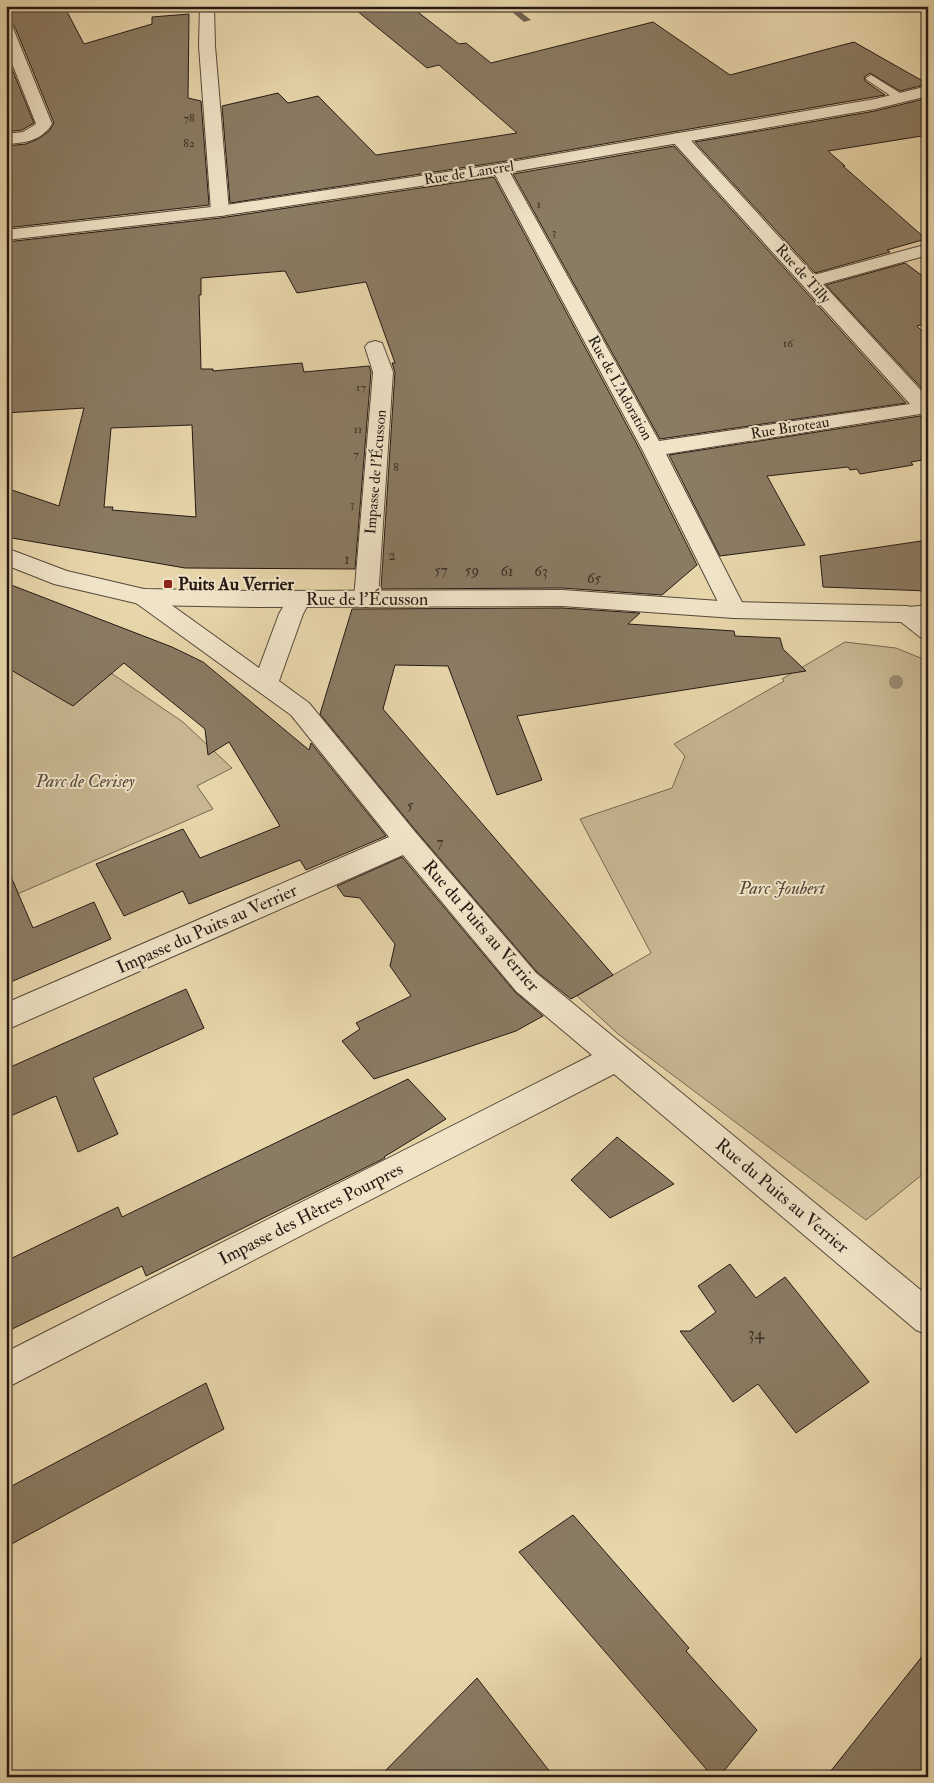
<svg xmlns="http://www.w3.org/2000/svg" width="934" height="1783" viewBox="0 0 934 1783" font-family="'IM FELL Double Pica',serif">
<style>
.green{fill:#c7b691;stroke:#766852}
.lines{fill:none;stroke-linecap:round;stroke-linejoin:round}
.stream{fill:#726450;fill-rule:evenodd}
.building{fill:#8a7b63;stroke:#251914;fill-rule:evenodd}
.service-casing{stroke:#56483a;stroke-width:2}
.minor-casing{stroke:#56483a;stroke-width:2}
.tertiary-casing{stroke:#56483a;stroke-width:2}
.service{fill:#f0e4c8;fill-rule:evenodd}
.minor{fill:#f0e4c8;fill-rule:evenodd}
.tertiary{fill:#f0e4c8;fill-rule:evenodd}
.tree{fill:#98886d}
.poi-dot{fill:#8f2418;stroke:#f0e4c8;stroke-width:2}
.labels{text-anchor:middle;dominant-baseline:central;stroke-width:4;stroke-linejoin:round;paint-order:stroke}
.far-number-label{font-size:12px;fill:#3e3228}
.far-street-label{font-size:15px;fill:#251914;stroke:#f0e4c8}
.number-label{font-size:15px;fill:#3e3228}
.poi-label{font-size:18px;font-weight:bold;fill:#251914;stroke:#f0e4c8;text-anchor:start}
.street-label{font-size:18px;fill:#251914;stroke:#f0e4c8}
.park-label{font-size:18px;font-style:italic;fill:#56483a;stroke:#f0e4c8}
.near-number-label{font-size:18px;fill:#3e3228}
</style>
<rect width="100%" height="100%" fill="#e8d6ab"/>
<filter id="stains"><feTurbulence type="fractalNoise" baseFrequency=".004" numOctaves="4"/><feColorMatrix values="0 0 0 0 .2 0 0 0 0 .09 0 0 0 0 .02 0 0 0 .5 -.17"/></filter>
<radialGradient id="worn" r=".72"><stop offset=".6" stop-color="#630" stop-opacity="0"/><stop offset="1" stop-color="#630" stop-opacity=".3"/></radialGradient>
<path class="green" d="M845 642 896 648 928 661V1170L866 1220 618 1034 577 996 651 953 580 819 672 788 685 756 674 744 784 681 782 679Z
M6 656 111 673 183 722 232 768 197 786 213 809 6 899Z"/>
<g class="lines">
<path class="stream" d="M505 6H513L531 20 524 22Z"/>
</g>
<path class="building" d="M6 6H64L84 44 152 24V17L189 14 188 98 201 101 209 205 6 228V146L26 144 38 139 49 131 54 123 15 27 11 23 6 22Z
M351 6H410L459 44 466 43 491 63 653 22 730 75 854 42 928 84 900 91 870 73 864 77 865 81 885 95 500 162 230 203 222 106 278 93 288 103 318 96 376 155 517 133 439 65 427 68Z
M6 54 34 123 22 130 6 132V109L10 108 6 94Z
M928 98V135L828 151 845 166H843L926 239 887 250 890 252 815 273 695 142 875 111Z
M674 146 906 403 660 439 513 174Z
M494 177 640 450 697 565 662 595 562 588 381 589 395 372 392 363H395L366 282 297 293 285 271 201 278V295H199L201 369H213V371L302 363 304 372 369 366 371 372 355 569 185 568 6 537V488L59 506 84 408 6 413V242L220 218ZM192 425 196 517 112 510 113 507H104L111 428Z
M905 263 928 280V323L917 326 928 337V395L826 285Z
M920 416 928 419V459L911 462 913 465 860 474 857 469 850 470 848 467 767 476 805 545 720 556 669 455Z
M928 540V591L823 587 820 556Z
M6 583 172 647 203 662 309 750 311 743 386 836 306 870 300 860 189 904 183 891 124 916 96 864 183 829 200 858 280 826 229 742 208 755 205 729 124 663 73 706 6 667Z
M562 608 640 613 628 624 734 631 735 636 780 638 783 649 806 671 517 716 542 780 497 795 448 666 395 665 383 709 613 975 571 999 537 972 417 832 320 714 352 609Z
M402 857 515 992 543 1016 516 1031 374 1079 342 1041 360 1029 356 1023 411 996 390 966 395 944 360 898 344 896 337 886Z
M6 865 33 928 94 902 111 939 6 984Z
M186 989 204 1028 93 1078 118 1134 78 1152 56 1096 6 1118V1069Z
M408 1079 446 1119 384 1157 385 1158 146 1276 142 1266 6 1332V1261L118 1207 122 1217Z
M617 1137 674 1184 610 1218 571 1180Z
M730 1264 756 1298 785 1277 869 1382 796 1433 758 1384 733 1402 680 1331H690L716 1312 698 1286Z
M206 1383 224 1429 6 1547V1489Z
M573 1515 689 1648 686 1651 757 1730 719 1777H713L519 1552Z
M928 1649V1777H826Z
M477 1678 554 1777H379Z"/>
<g class="lines">
<g class="service-casing">
<path id="service" d="M871 75 905 96 906 98 905 100H897L867 80 866 78Z"/>
</g>
<g class="minor-casing">
<path id="minor" d="M200 6H214L215 46 229 211 226 215 220 216 214 215 211 211 199 46Z
M6 24 11 25 13 28 52 124C41 141 25 143 6 144V134L23 132 36 124 6 48Z
M679 133 685 134 814 275 928 244V255L823 284 928 398V417L920 414 666 454 746 610 742 616 734 618 726 616 722 610 642 449 492 169 494 165H506L508 169 659 441 910 404 673 142 671 138 673 134Z
M375 341 382 343 393 372 378 599 374 605 366 607 358 605 354 599 373 372 365 347 368 343Z
M144 589 152 591 259 668 279 614 291 593 299 591 307 593 311 599 303 614 279 681 309 703 416 833 536 973 928 1296V1335L916 1330 614 1074 6 1388V1352L592 1055 516 991 403 855 6 1030V1003L389 837 291 715 136 603 132 597 136 591Z
M928 605V621L907 622 899 620 895 614 899 608Z"/>
</g>
<g class="tertiary-casing">
<path id="tertiary" d="M928 86V96L875 109 500 174 220 216 6 240V230L220 206 500 164 875 99Z
M6 548 67 571 144 589 255 591 562 590 734 602 907 606 915 608 928 618V639L920 637 901 622 734 618 562 606 255 607 144 605 54 584 6 565Z"/>
</g>
<use href="#service" class="service"/>
<use href="#minor" class="minor"/>
<use href="#tertiary" class="tertiary"/>
</g>
<circle class="tree" cx="896" cy="682" r="7"/>
<rect class="poi-dot" x="163" y="579" width="10" height="10" rx="2.5"/>
<g class="labels">
<g class="far-number-label">
<text x="189" y="118">78</text>
<text x="189" y="143">82</text>
<text x="539" y="204">1</text>
<text x="554" y="232">3</text>
<text x="788" y="343">16</text>
<text x="361" y="387">17</text>
<text x="358" y="429">11</text>
<text x="356" y="454">7</text>
<text x="396" y="467">8</text>
<text x="352" y="504">3</text>
</g>
<g class="far-street-label">
<text transform="translate(469 173) rotate(-9)">Rue de Lancrel</text>
<text transform="translate(803 274) rotate(48)">Rue de Tilly</text>
<text transform="translate(620 388) rotate(61)">Rue de L'Adoration</text>
<text transform="translate(790 428) rotate(-9)">Rue Biroteau</text>
<text transform="translate(376 472) rotate(-85)">Impasse de l'Écusson</text>
</g>
<g class="number-label">
<text x="392" y="555">2</text>
<text x="347" y="559">1</text>
<text x="441" y="570">57</text>
<text x="472" y="570">59</text>
<text x="507" y="571">61</text>
<text x="541" y="571">63</text>
<text x="594" y="578">65</text>
<text x="410" y="805">5</text>
<text x="440" y="842">7</text>
</g>
<g class="poi-label">
<text x="178" y="584">Puits Au Verrier</text>
</g>
<g class="street-label">
<text x="367" y="599">Rue de l'Écusson</text>
<text transform="translate(481 926) rotate(49)">Rue du Puits au Verrier</text>
<text transform="translate(207 929) rotate(-24)">Impasse du Puits au Verrier</text>
<text transform="translate(782 1196) rotate(40)">Rue du Puits au Verrier</text>
<text transform="translate(311 1214) rotate(-27)">Impasse des Hêtres Pourpres</text>
</g>
<g class="park-label">
<text x="85" y="781">Parc de Cerisey</text>
<text x="782" y="888">Parc Joubert</text>
</g>
<g class="near-number-label">
<text x="756" y="1333">34</text>
</g>
</g>
<rect width="934" height="1783" fill="none" stroke="#e8d6ab" stroke-width="25"/>
<rect x="8" y="8" width="919" height="1768" fill="none" stroke="#251914" stroke-width="2.5"/>
<rect x="12" y="12" width="909" height="1758" fill="none" stroke="#251914"/>
<rect width="100%" height="100%" filter="url(#stains)"/>
<rect width="100%" height="100%" fill="url(#worn)"/>
</svg>
